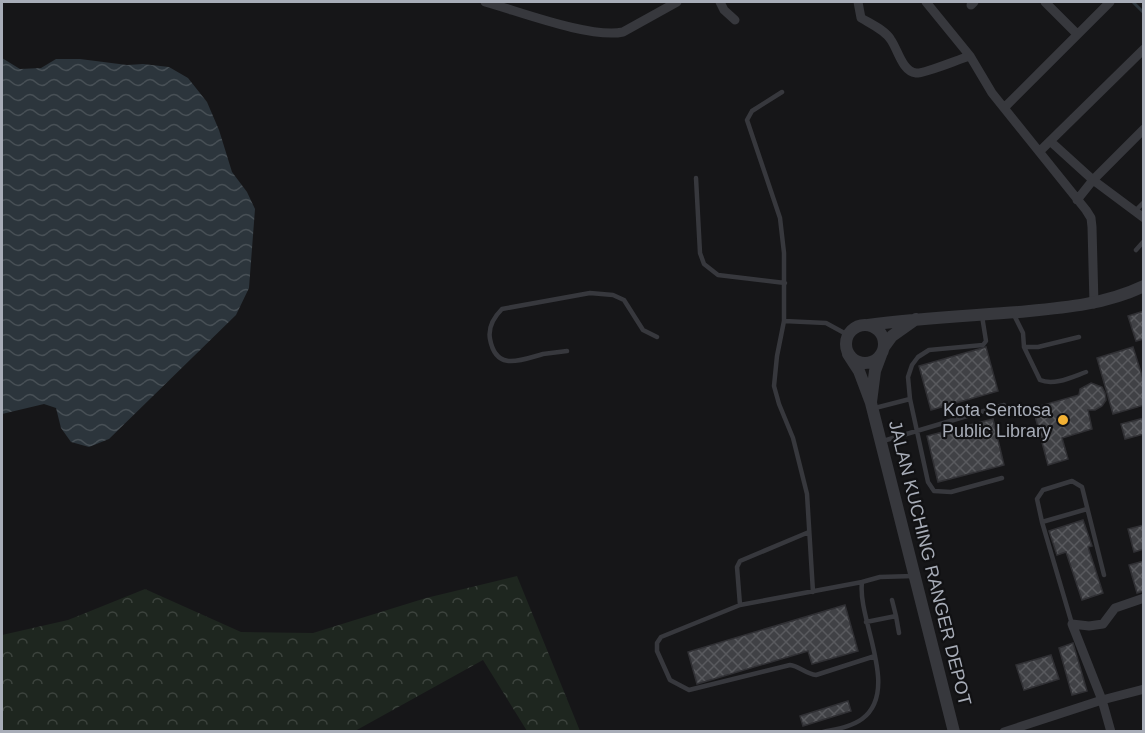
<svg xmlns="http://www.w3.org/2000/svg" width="1145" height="733" viewBox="0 0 1145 733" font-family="Arial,sans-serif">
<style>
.forest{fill:url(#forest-crowns)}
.water{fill:url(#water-waves)}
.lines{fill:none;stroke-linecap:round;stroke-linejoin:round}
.stream{stroke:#2c353c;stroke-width:3}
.building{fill:url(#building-cross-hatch);stroke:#303034;stroke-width:1.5}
.service{stroke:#37383d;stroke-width:4.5}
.minor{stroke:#37383d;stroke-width:9}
.tertiary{stroke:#37383d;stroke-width:12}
.poi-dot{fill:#f2b134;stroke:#111113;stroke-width:2}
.labels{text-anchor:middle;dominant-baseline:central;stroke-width:4.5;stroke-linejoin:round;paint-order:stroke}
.poi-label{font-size:18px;fill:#a8adb8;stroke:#111113;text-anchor:end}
.street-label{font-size:18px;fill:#a8adb8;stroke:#111113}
</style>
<defs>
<pattern id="forest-crowns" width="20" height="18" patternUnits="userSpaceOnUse" patternTransform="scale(1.5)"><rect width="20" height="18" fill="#1e261f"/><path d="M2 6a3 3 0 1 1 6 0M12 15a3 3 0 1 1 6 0" fill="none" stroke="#3c433d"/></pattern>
<pattern id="water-waves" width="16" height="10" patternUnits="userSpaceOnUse" patternTransform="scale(1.5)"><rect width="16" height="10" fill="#2c353c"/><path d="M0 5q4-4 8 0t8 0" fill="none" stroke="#485056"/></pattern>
<pattern id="building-cross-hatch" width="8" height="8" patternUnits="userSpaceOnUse" patternTransform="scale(1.5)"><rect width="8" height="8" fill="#404145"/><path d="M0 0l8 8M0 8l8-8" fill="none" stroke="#595a5e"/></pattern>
</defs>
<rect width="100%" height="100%" fill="#161618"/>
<path class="forest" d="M517 576 580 731H527L483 660 355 731H2V635L68 620 145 589 241 632 313 633 426 598Z"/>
<path class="water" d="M2 58 20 69 41 68 56 59H80L127 65 143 64 169 67 188 78 207 102 219 130 232 172 247 192 255 209 249 288 236 315 109 439 89 447 71 442 61 428 56 408 44 404 2 414Z"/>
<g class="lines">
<path class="stream" d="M1133 2 1144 13"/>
</g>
<path class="building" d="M1144 311V339L1136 341 1128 316Z
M986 347 998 391 931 410 919 366Z
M1133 347 1144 382V405L1113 414 1097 358Z
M1091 383 1102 387 1105 393 1106 400 1102 406 1095 410H1088L1092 429 1062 438 1068 459 1048 465 1033 408 1079 395 1080 389Z
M1144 418V434L1125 439 1121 424Z
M993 419 1004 465 938 482 927 436Z
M1083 520 1092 546 1088 547 1103 593 1082 600 1066 552 1057 555 1049 531Z
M1144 525V549L1134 552 1128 529Z
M1144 561V591L1137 593 1129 565Z
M845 605 858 651 812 664 808 651 697 684 688 652Z
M1073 643 1087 691 1072 695 1059 648Z
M1051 655 1059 679 1024 690 1016 665Z
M848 701 851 711 803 726 800 716Z"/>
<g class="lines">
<path class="service" d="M782 92 752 111 747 120 780 218 784 253V321L826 323 848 335
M696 178 700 253 704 264 718 275 785 283
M1135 211 1144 202
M1136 250 1144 241
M1014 315 1023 333 1024 347H1038L1079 337
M982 316 986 341 983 345 929 350 918 357 912 365 908 377 910 399 928 482 934 491 951 492 1002 478
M784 321 777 356 774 386 779 404 793 438 807 494 813 592
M1024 347 1040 380C1054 386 1072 377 1086 372
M567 351C559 352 551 353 543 354 521 360 496 372 490 339 488 328 494 317 502 309L590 293 613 295 624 300 643 330 657 337
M875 408 910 399
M883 441 1004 405
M1042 522 1087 509
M862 582 740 605 661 637 657 643V651L670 680 689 690 790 665C799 666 806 674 816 675L875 656
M892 600 896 616
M740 605 737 567 740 561 809 532
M866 622 896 616 899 633
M1072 624 1042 522 1037 499 1043 490 1072 481 1082 487 1104 575
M823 732C836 729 851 727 862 719 901 690 857 620 862 582L880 577 913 576"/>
<path class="minor" d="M485 2C518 11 591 39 623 32L677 2
M720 2 724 10 735 20
M858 2 861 18C871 24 885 30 891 40 898 50 902 71 916 73 924 74 959 59 970 56
M926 2 970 56 992 93 1086 210 1091 218 1092 227 1094 304
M1045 2 1077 34
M971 5 974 2
M1004 108 1110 2
M1050 141 1093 180 1144 218
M1040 151 1144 49
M1077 200 1093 180 1144 129
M1072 624 1089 626 1103 624 1115 608 1144 598
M1004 732 1102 700 1072 624
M1111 732 1102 700 1144 689"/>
<path class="tertiary" d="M868 325C918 318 968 316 1019 312 1061 308 1104 305 1144 286
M846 344a19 19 0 1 1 38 0a19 19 0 1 1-38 0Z
M884 347 892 336 916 319
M848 354 859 371 871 403 954 732
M871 402 875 371 881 355"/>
</g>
<circle class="poi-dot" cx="1063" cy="420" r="6"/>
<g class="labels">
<g class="poi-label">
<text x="1051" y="410">Kota Sentosa<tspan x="1051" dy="21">Public Library</tspan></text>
</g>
<g class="street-label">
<text transform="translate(930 563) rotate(76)">JALAN KUCHING RANGER DEPOT</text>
</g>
</g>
<rect width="1145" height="733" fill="none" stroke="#a8adb8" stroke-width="6"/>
</svg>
